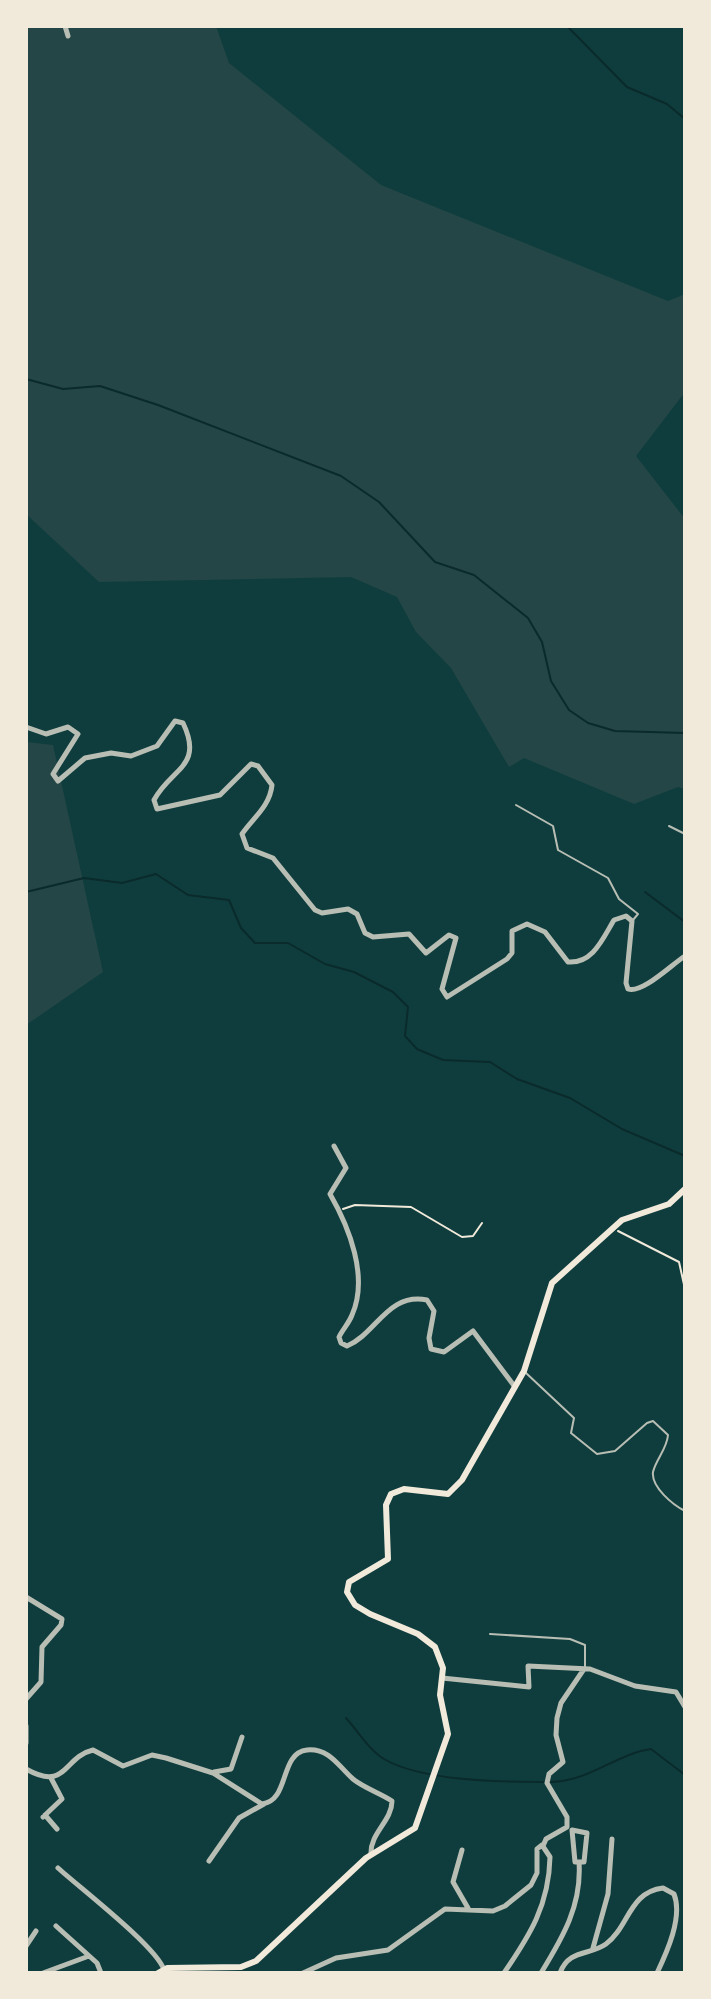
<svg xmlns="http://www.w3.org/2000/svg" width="711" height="1999" viewBox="0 0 711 1999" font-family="Signika,sans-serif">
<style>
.green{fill:#244646}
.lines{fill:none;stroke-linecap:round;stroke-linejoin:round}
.stream{stroke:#0a2a2b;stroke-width:2}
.path{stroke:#f1e9da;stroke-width:2}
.service{stroke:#b8beb3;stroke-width:2}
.minor{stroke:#b8beb3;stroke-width:5}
.secondary{stroke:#f1e9da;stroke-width:6}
</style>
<rect width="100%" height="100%" fill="#0f3d3e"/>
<path class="green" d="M26 26H216L229 63 381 185 668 301 685 294V392L636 456 685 519V789L678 787 634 804 524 758 509 767 451 668 416 632 397 597 351 577 99 582 26 514Z
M26 742 53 745 103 972 26 1025Z"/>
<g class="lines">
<path class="stream" d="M567 26 627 87 667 104 685 119
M26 379 63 389 100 386 158 405 341 476 379 502 435 562 474 575 528 618 542 642 551 681 569 710 588 723 615 731 685 733
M26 892 84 878 122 883 156 874 188 895 229 900 241 928 255 943H288L325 964 354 972 393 992 408 1007 405 1036 417 1049 443 1060 490 1062 517 1079 570 1098 622 1129 685 1156
M645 892 685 922
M346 1718C358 1731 369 1750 384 1759 421 1781 501 1782 544 1782
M550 1782C588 1782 616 1754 651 1749L685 1775"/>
<path class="path" d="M343 1209 355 1205 411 1207 462 1237 473 1236 482 1223
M618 1231 679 1262 685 1289"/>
<path class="service" d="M516 805 553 826 558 850 608 878 619 899 638 914 633 920
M669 826 685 834
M526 1373 574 1418 571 1433 597 1454 615 1451 647 1423 653 1421 668 1435C667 1449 656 1459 653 1472 651 1487 673 1505 685 1511
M490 1634 570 1639 585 1645V1667"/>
<path class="minor" d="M65 26 68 36
M26 727 46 734 68 727 78 734 53 774 58 781 85 758 111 753 131 756 157 746 175 721 183 723C204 767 171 768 154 800L157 809 220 795 251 764 258 766 272 785C270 806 253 818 242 834L247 848 273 858 315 910 322 913 348 909 357 914 365 933 373 937 409 934 426 953 449 935 456 938 442 989 447 997 507 959 512 953V931L527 924 545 932 568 962C593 964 603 938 614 920L626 916 632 921 626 983 628 989C642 994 671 965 685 956
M334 1146 346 1168 330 1194C349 1227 369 1277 352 1315 349 1323 343 1329 339 1337L341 1343 347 1346C376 1334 388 1292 427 1300L434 1311 429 1338 431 1349 444 1352 473 1331 515 1387
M26 1597 62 1619 61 1625 42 1647 41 1682 26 1699
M442 1678 529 1687 528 1666 590 1669 635 1686 676 1692 685 1707
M26 1726V1743
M26 1769C67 1792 63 1757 93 1750L123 1766 152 1755 166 1758 213 1773 262 1804C290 1801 279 1753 307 1750 330 1748 339 1767 353 1779 364 1788 380 1793 392 1801 392 1821 370 1833 371 1854
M214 1772 231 1769 242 1737
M45 1815 57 1829
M43 1817 62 1799 51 1778
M572 1830 587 1833 584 1862H575Z
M543 1846 546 1839 567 1827V1817L547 1783 549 1774 563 1762 556 1735 557 1718 561 1703 584 1669
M462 1850 453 1882 468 1908
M209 1861 239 1818 264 1804
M58 1868C80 1888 157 1947 164 1970
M56 1926 97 1963 101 1973
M26 1946 36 1931
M593 1948 608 1894 612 1839
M43 1973 89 1956
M303 1973 336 1958 388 1950 445 1909 493 1911 505 1906 531 1885 537 1873V1849L542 1845 550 1857C549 1905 530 1935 504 1973
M541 1973C563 1937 582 1905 579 1862
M560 1973C569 1949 589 1956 606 1944 629 1927 629 1892 663 1888L674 1894C683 1917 667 1952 657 1973"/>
<path class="secondary" d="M158 1973 167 1968 241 1967 256 1961 366 1858 415 1828 448 1734 440 1695 443 1668 435 1647 418 1634 370 1614 355 1605 347 1592 349 1582 388 1559 386 1505 391 1494 404 1489 448 1494 462 1480 524 1371 552 1283 622 1220 669 1204 685 1189"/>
</g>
<rect width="711" height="1999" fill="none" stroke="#f1e9da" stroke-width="56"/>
</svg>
